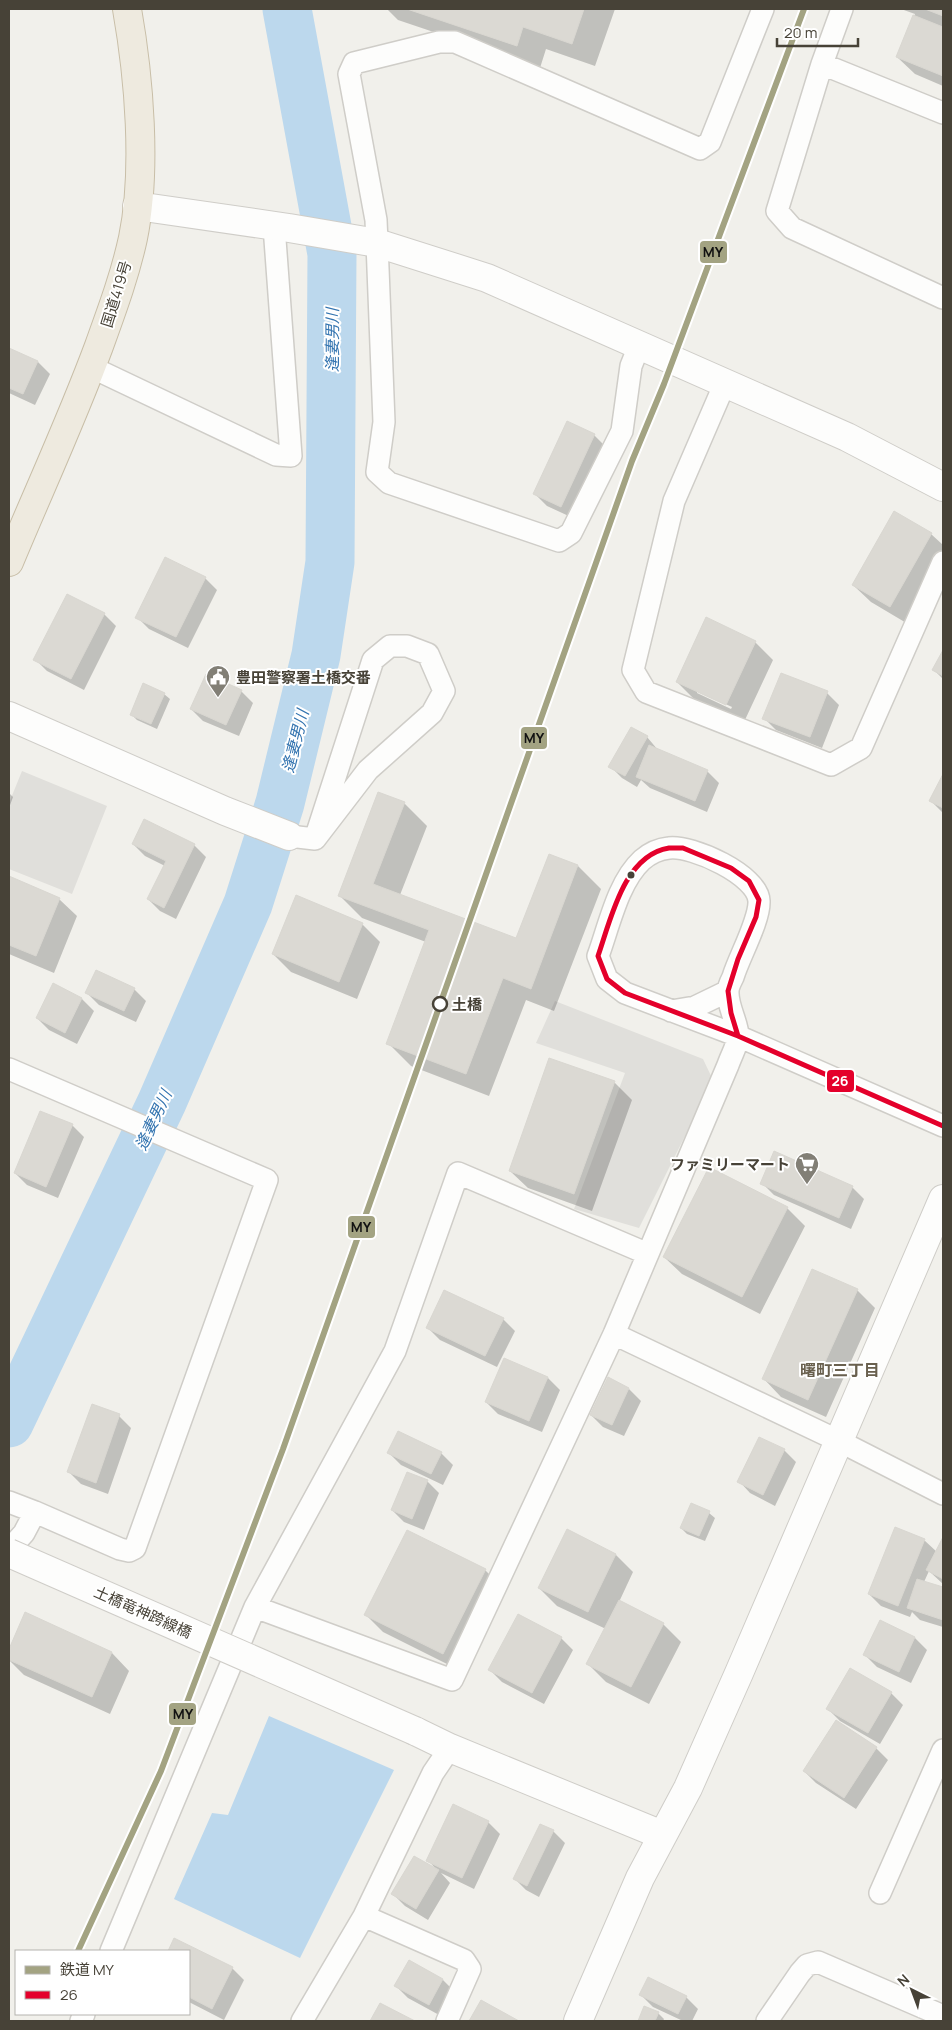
<svg xmlns="http://www.w3.org/2000/svg" width="952" height="2030" viewBox="0 0 952 2030" font-family="Manrope,'Noto Sans JP',sans-serif">
<style>
.parking{fill:#e0dfdb}
.water{fill:#bcd8ed}
.shadow{fill:#0003;fill-rule:evenodd}
.lines{fill:none;stroke-linecap:round;stroke-linejoin:round}
.river{stroke:#bcd8ed;stroke-width:49}
.building{fill:#dbd9d3;stroke:#d9d7d1}
.minor-casing{stroke:#cfcdc8;stroke-width:24}
.tertiary-casing{stroke:#cfcdc8;stroke-width:30}
.trunk-casing{stroke:#c8bea7;stroke-width:30}
.minor{stroke:#fdfdfc;stroke-width:21}
.tertiary{stroke:#fdfdfc;stroke-width:28}
.trunk{stroke:#eeeadf;stroke-width:28}
.tertiary-bridge-casing{stroke:#cfcdc8;stroke-width:30;stroke-linecap:butt}
.tertiary-bridge{stroke:#fdfdfc;stroke-width:28}
.bus-1-casing{stroke:#fff;stroke-width:9}
.bus-1{stroke:#e4002b;stroke-width:5}
.rail-1-casing{stroke:#fff;stroke-width:10}
.rail-1{stroke:#a3a382;stroke-width:6}
.bus-dot{fill:#474237;stroke:#fff;stroke-width:2}
.stop-dot{fill:#fff;stroke:#474237;stroke-width:2.5}
.labels{text-anchor:middle;dominant-baseline:central;stroke-width:4;stroke-linejoin:round;paint-order:stroke}
.street-label{font-size:15px;fill:#474237;stroke:#fff}
.poi-label{font-size:15px;font-weight:bold;fill:#474237;stroke:#fff;text-anchor:start}
.stop-label{font-size:15px;font-weight:bold;fill:#474237;stroke:#fff;text-anchor:start}
.water-label{font-size:16px;font-style:italic;fill:#3374b0;stroke:#fff}
.neighbourhood-label{font-size:16px;font-weight:bold;fill:#69604e;stroke:#fff}
.line-badge{stroke:#fff;stroke-width:2}
.badge-label{font-size:14px;text-anchor:middle;font-weight:bold;fill:#fff}
.pale-badge-label{font-size:14px;text-anchor:middle;font-weight:bold;fill:#111}
</style>
<rect width="100%" height="100%" fill="#f1f0eb"/>
<path class="parking" d="M22 771 107 806 72 894 9 869V803Z
M555 1001 703 1059 713 1080 639 1228 574 1209 625 1073 536 1043Z"/>
<path class="water" d="M269 1716 394 1770 300 1958 174 1899 212 1813 228 1815Z"/>
<path class="shadow" d="M387 9H615L595 66 546 49 540 68 398 20Z
M901 9H943V86L915 74 897 57 915 14Z
M9 349 38 362 50 374 35 405 9 393Z
M568 423 594 435 606 447 573 518 547 506 535 494Z
M931 534 943 545V562L908 624 871 602 853 585Z
M205 578 217 590 188 648 149 629 137 617Z
M104 614 116 626 84 690 47 671 35 659Z
M706 619 755 642 773 660 744 722 695 700 677 682ZM697 691 732 707 731 709 697 693Z
M943 652V679L934 670Z
M241 691 253 703 239 736 203 721 191 709Z
M827 693 839 705 822 748 776 730 764 718Z
M164 694 170 699 157 729 137 720 131 714Z
M647 737 658 750 707 771 719 783 707 812 650 788 641 780 637 787 622 778 610 766Z
M943 777V813L931 801Z
M9 793 13 797 9 808Z
M404 803 427 826 400 895 517 940 549 855 578 866 601 889 554 1011 526 1000 489 1096 411 1066 388 1043 426 942 362 918 339 895Z
M133 844 194 845 206 857 176 919 160 911 148 899 165 866 145 856Z
M9 877 59 899 77 916 54 973 9 954Z
M362 924 380 942 357 999 291 972 273 954Z
M54 985 82 999 94 1011 77 1044 49 1030 37 1018Z
M134 989 146 1001 136 1022 99 1005 87 993Z
M614 1082 632 1100 592 1211 528 1188 510 1171Z
M72 1125 84 1137 58 1198 27 1185 15 1173Z
M762 1183 852 1187 864 1199 851 1229 774 1195Z
M787 1208 805 1226 760 1314 682 1274 664 1257Z
M857 1290 875 1308 826 1417 781 1397 764 1379Z
M503 1319 515 1331 497 1367 440 1340 428 1328Z
M504 1360 548 1378 560 1390 542 1432 498 1414 486 1402Z
M629 1389 641 1401 624 1436 603 1427 591 1415Z
M92 1406 119 1416 131 1428 108 1494 81 1484 69 1472Z
M760 1438 784 1450 796 1462 775 1506 750 1493 739 1481Z
M389 1453H441L453 1465 443 1485 401 1465Z
M427 1481 439 1493 424 1530 404 1522 392 1510Z
M709 1513 715 1518 705 1541 687 1534 681 1528Z
M568 1531 616 1555 633 1572 619 1602 663 1624 681 1642 649 1704 606 1682 588 1664 606 1629 557 1606 539 1588Z
M924 1540 937 1552 943 1540V1584L929 1571 924 1582 943 1589V1627L920 1620 912 1612 910 1617 881 1606 869 1594Z
M485 1570 503 1588 461 1671 383 1632 366 1615Z
M26 1614 112 1653 129 1671 110 1714 24 1675 9 1660V1652Z
M881 1622 915 1638 927 1650 911 1683 877 1667 865 1655Z
M561 1638 573 1650 544 1704 502 1682 490 1670Z
M891 1693 903 1705 880 1744 840 1721 828 1709Z
M876 1748 888 1760 856 1809 816 1783 804 1771Z
M488 1822 500 1834 474 1889 441 1873 450 1883 428 1920 405 1906 393 1894 435 1868 428 1860Z
M553 1831 565 1843 539 1897 526 1890 514 1878Z
M175 1940 232 1968 244 1980 224 2020 189 2002V1951H169Z
M409 1962 443 1980 455 1992 441 2016 408 1998 396 1986Z
M641 1995 686 1997 698 2009 692 2021H683L653 2007Z
M645 2007 658 2013 664 2019 663 2021H639Z"/>
<g class="lines">
<path class="river" d="M9 1423 162 1102 248 904 280 803 316 655 330 562 332 254 287 9"/>
</g>
<path class="building" d="M407 9H584L572 44 523 27 517 46Z
M925 9H943V16Z
M913 15 943 27V76L896 57Z
M9 348 38 361 23 394 9 388Z
M567 421 595 434 561 507 533 494Z
M894 511 932 533 890 607 852 585Z
M165 557 206 577 176 637 135 618Z
M67 594 105 613 71 679 33 660Z
M706 617 756 641 726 705 676 682Z
M943 650V676L932 670Z
M781 673 828 691 810 737 762 719Z
M206 674 242 690 226 725 190 709Z
M143 683 165 693 151 724 130 715Z
M631 727 648 736 625 776 608 767Z
M649 745 708 770 695 801 636 777Z
M943 774V808L929 801Z
M378 792 405 802 373 884 516 938 549 854 578 865 531 989 503 978 466 1074 386 1044 429 930 338 896Z
M144 819 195 844 164 908 147 899 166 861 132 844Z
M9 876 60 898 36 956 9 945Z
M296 895 363 923 339 982 272 954Z
M96 970 135 988 124 1011 85 993Z
M53 983 82 998 65 1033 36 1018Z
M549 1058 615 1081 574 1194 509 1171Z
M40 1111 73 1124 46 1187 14 1173Z
M774 1151 853 1186 839 1218 760 1184Z
M709 1167 788 1207 742 1297 663 1257Z
M812 1269 858 1289 808 1400 762 1379Z
M444 1290 504 1318 485 1356 426 1328Z
M504 1358 548 1377 529 1421 485 1402Z
M608 1377 629 1388 612 1425 590 1415Z
M92 1404 120 1414 96 1483 67 1472Z
M398 1431 442 1452 431 1474 387 1453Z
M759 1437 785 1449 763 1495 737 1482Z
M407 1472 428 1480 412 1519 391 1510Z
M691 1503 710 1511 699 1536 680 1528Z
M895 1527 925 1539 898 1606 868 1594Z
M567 1529 616 1554 588 1612 538 1588Z
M407 1530 486 1569 443 1654 364 1615Z
M943 1537V1579L926 1570Z
M917 1579 943 1587V1620L907 1608Z
M619 1600 664 1623 631 1687 586 1664Z
M25 1612 112 1652 92 1697 9 1660V1649Z
M518 1614 562 1637 532 1693 488 1670Z
M880 1620 915 1637 899 1672 863 1655Z
M850 1668 892 1692 868 1733 826 1709Z
M836 1720 877 1747 844 1798 803 1771Z
M453 1804 489 1821 462 1878 426 1861Z
M540 1824 554 1830 527 1886 513 1879Z
M414 1856 439 1870 416 1909 391 1894Z
M174 1938 233 1967 212 2009 189 1997V1951H168Z
M409 1960 443 1979 429 2005 394 1986Z
M648 1977 687 1996 678 2014 639 1995Z
M481 2000 519 2021H469Z
M380 2003 415 2021H370Z
M644 2006 659 2012 655 2021H638Z"/>
<g class="lines">
<g class="minor-casing">
<path id="minor" d="M842 9 822 64 777 211 792 228 943 298
M822 64 943 113
M639 346 631 366 622 431 571 533 559 541 389 483 377 472 384 422 377 243 376 220 349 74 354 63 439 42H455L700 149 710 142 763 9
M91 367 276 455 291 456 274 226
M725 383 674 501 633 670 646 692 831 765 861 748 943 562
M289 836 315 839 373 660 390 646H407L428 654 444 691 432 713 368 770 315 839
M671 1011 695 1007 728 991
M9 1069 267 1180 135 1548 129 1551 120 1549 35 1512 24 1533 15 1543
M614 1334 839 1441 943 1494
M9 1502 35 1512
M255 1607 452 1680 614 1334 728 1065C731 1056 738 1044 738 1036 738 1023 727 1006 728 991 728 987 731 981 733 977 739 957 760 920 759 901 758 875 692 845 669 848 659 849 650 853 642 860 618 882 609 926 598 956L607 979 625 993 738 1036 943 1126
M880 1893 943 1750
M364 1916 464 1960 470 1969 447 2021
M111 1951 255 1607 395 1351 458 1173 648 1254
M81 2021 84 2014
M302 2021 364 1916 433 1773 450 1748
M767 2021 800 1973 807 1965 818 1962 943 2016"/>
</g>
<g class="tertiary-casing">
<path id="tertiary" d="M137 206 289 228 377 243 487 278 847 437 943 487
M9 716 225 811 289 836
M415 1731 450 1748 662 1835
M578 2021 640 1878 688 1788 739 1673 943 1199"/>
</g>
<g class="trunk-casing">
<path id="trunk" d="M9 562C39 490 72 419 99 346 112 310 125 275 133 238 147 170 139 77 127 9"/>
</g>
<use href="#minor" class="minor"/>
<use href="#tertiary" class="tertiary"/>
<use href="#trunk" class="trunk"/>
<g class="tertiary-bridge-casing">
<path id="tertiary-bridge" d="M9 1553 415 1731"/>
</g>
<use href="#tertiary-bridge" class="tertiary-bridge"/>
<g class="bus-1-casing">
<path id="bus-1" d="M669 848H683L731 868 749 881 759 900 756 917 738 959 728 991 731 1013 738 1036 625 993 607 979 598 956C611 919 624 855 669 848Z
M738 1036 943 1126"/>
</g>
<use href="#bus-1" class="bus-1"/>
<g class="rail-1-casing">
<path id="rail-1" d="M78 1951 161 1771 283 1449 632 461 664 384 804 9"/>
</g>
<use href="#rail-1" class="rail-1"/>
</g>
<defs>
<g id="civic-pin" transform="scale(1.25)"><path d="M0 17L-7.5 6A9.5 9.5 0 1 1 7.5 6Z" fill="#827f76" stroke="#fff"/><path d="M-.6-6.5H3V-4.5H.6V-3L4-1V1h2V6H-6V1h2V-1L-.6-3ZM-1.2 2.5V6h2.4V2.5Z" fill="#fff"/></g>
<g id="supermarket-pin" transform="scale(1.25)"><path d="M0 17L-7.5 6A9.5 9.5 0 1 1 7.5 6Z" fill="#827f76" stroke="#fff"/><path d="M-6-5.5h2.5l.6 2H6L4.5 2H-2.5L-4.4-4H-6ZM-1.5 3.2a1.3 1.3 0 1 0 .1 0ZM3 3.2a1.3 1.3 0 1 0 .1 0Z" fill="#fff"/></g>
</defs>
<g fill-rule="evenodd">
<use href="#civic-pin" x="218" y="677"/>
<use href="#supermarket-pin" x="807" y="1164"/>
</g>
<circle class="bus-dot" cx="631" cy="875" r="4.5"/>
<circle class="stop-dot" cx="440" cy="1004" r="7"/>
<g class="labels">
<g class="street-label">
<text transform="translate(116 294) rotate(-73)">国道419号</text>
<text transform="translate(143 1612) rotate(24)">土橋竜神跨線橋</text>
</g>
<g class="poi-label">
<text x="236" y="677">豊田警察署土橋交番</text>
<text x="790" y="1164" text-anchor="end">ファミリーマート</text>
</g>
<g class="stop-label">
<text x="452" y="1004">土橋</text>
</g>
<g class="water-label">
<text transform="translate(332 340) rotate(-90)">逢妻男川</text>
<text transform="translate(295 741) rotate(-76)">逢妻男川</text>
<text transform="translate(153 1120) rotate(-65)">逢妻男川</text>
</g>
<g class="neighbourhood-label">
<text x="840" y="1370">曙町三丁目</text>
</g>
</g>
<g class="line-badge">
<rect x="699" y="240" width="29" height="24" rx="5" fill="#a3a382"/>
<rect x="520" y="726" width="28" height="24" rx="5" fill="#a3a382"/>
<rect x="826" y="1069" width="29" height="24" rx="5" fill="#e4002b"/>
<rect x="347" y="1215" width="29" height="24" rx="5" fill="#a3a382"/>
<rect x="168" y="1702" width="29" height="24" rx="5" fill="#a3a382"/>
</g>
<g class="badge-label">
<text x="840" y="1086">26</text>
</g>
<g class="pale-badge-label">
<text x="713" y="257">MY</text>
<text x="534" y="743">MY</text>
<text x="361" y="1232">MY</text>
<text x="183" y="1719">MY</text>
</g>
<rect width="952" height="2030" fill="none" stroke="#474237" stroke-width="20"/>
<rect x="15" y="1950" width="175" height="65" fill="#ffffff" stroke="#b5b3af"/>
<rect x="25" y="1966" width="25" height="8" fill="#a3a382" stroke="#b5b3af"/>
<text x="60" y="1975" font-size="15" fill="#474237">鉄道 MY</text>
<rect x="25" y="1991" width="25" height="8" fill="#e4002b" stroke="#b5b3af"/>
<text x="60" y="2000" font-size="15" fill="#474237">26</text>
<g transform="translate(912 1990) rotate(318)" stroke="#ffffff" stroke-width="4" paint-order="stroke">
<path d="M0-4L9 19L0 12L-9 19Z" fill="#474237"/>
<text y="-8" font-size="14" font-weight="bold" text-anchor="middle" fill="#474237">N</text>
</g>
<path d="M777 38v8h81v-8" fill="none" stroke="#474237" stroke-width="2.5"/>
<text x="784" y="38" font-size="15" fill="#474237" stroke="#ffffff" stroke-width="4" paint-order="stroke">20 m</text>
</svg>
